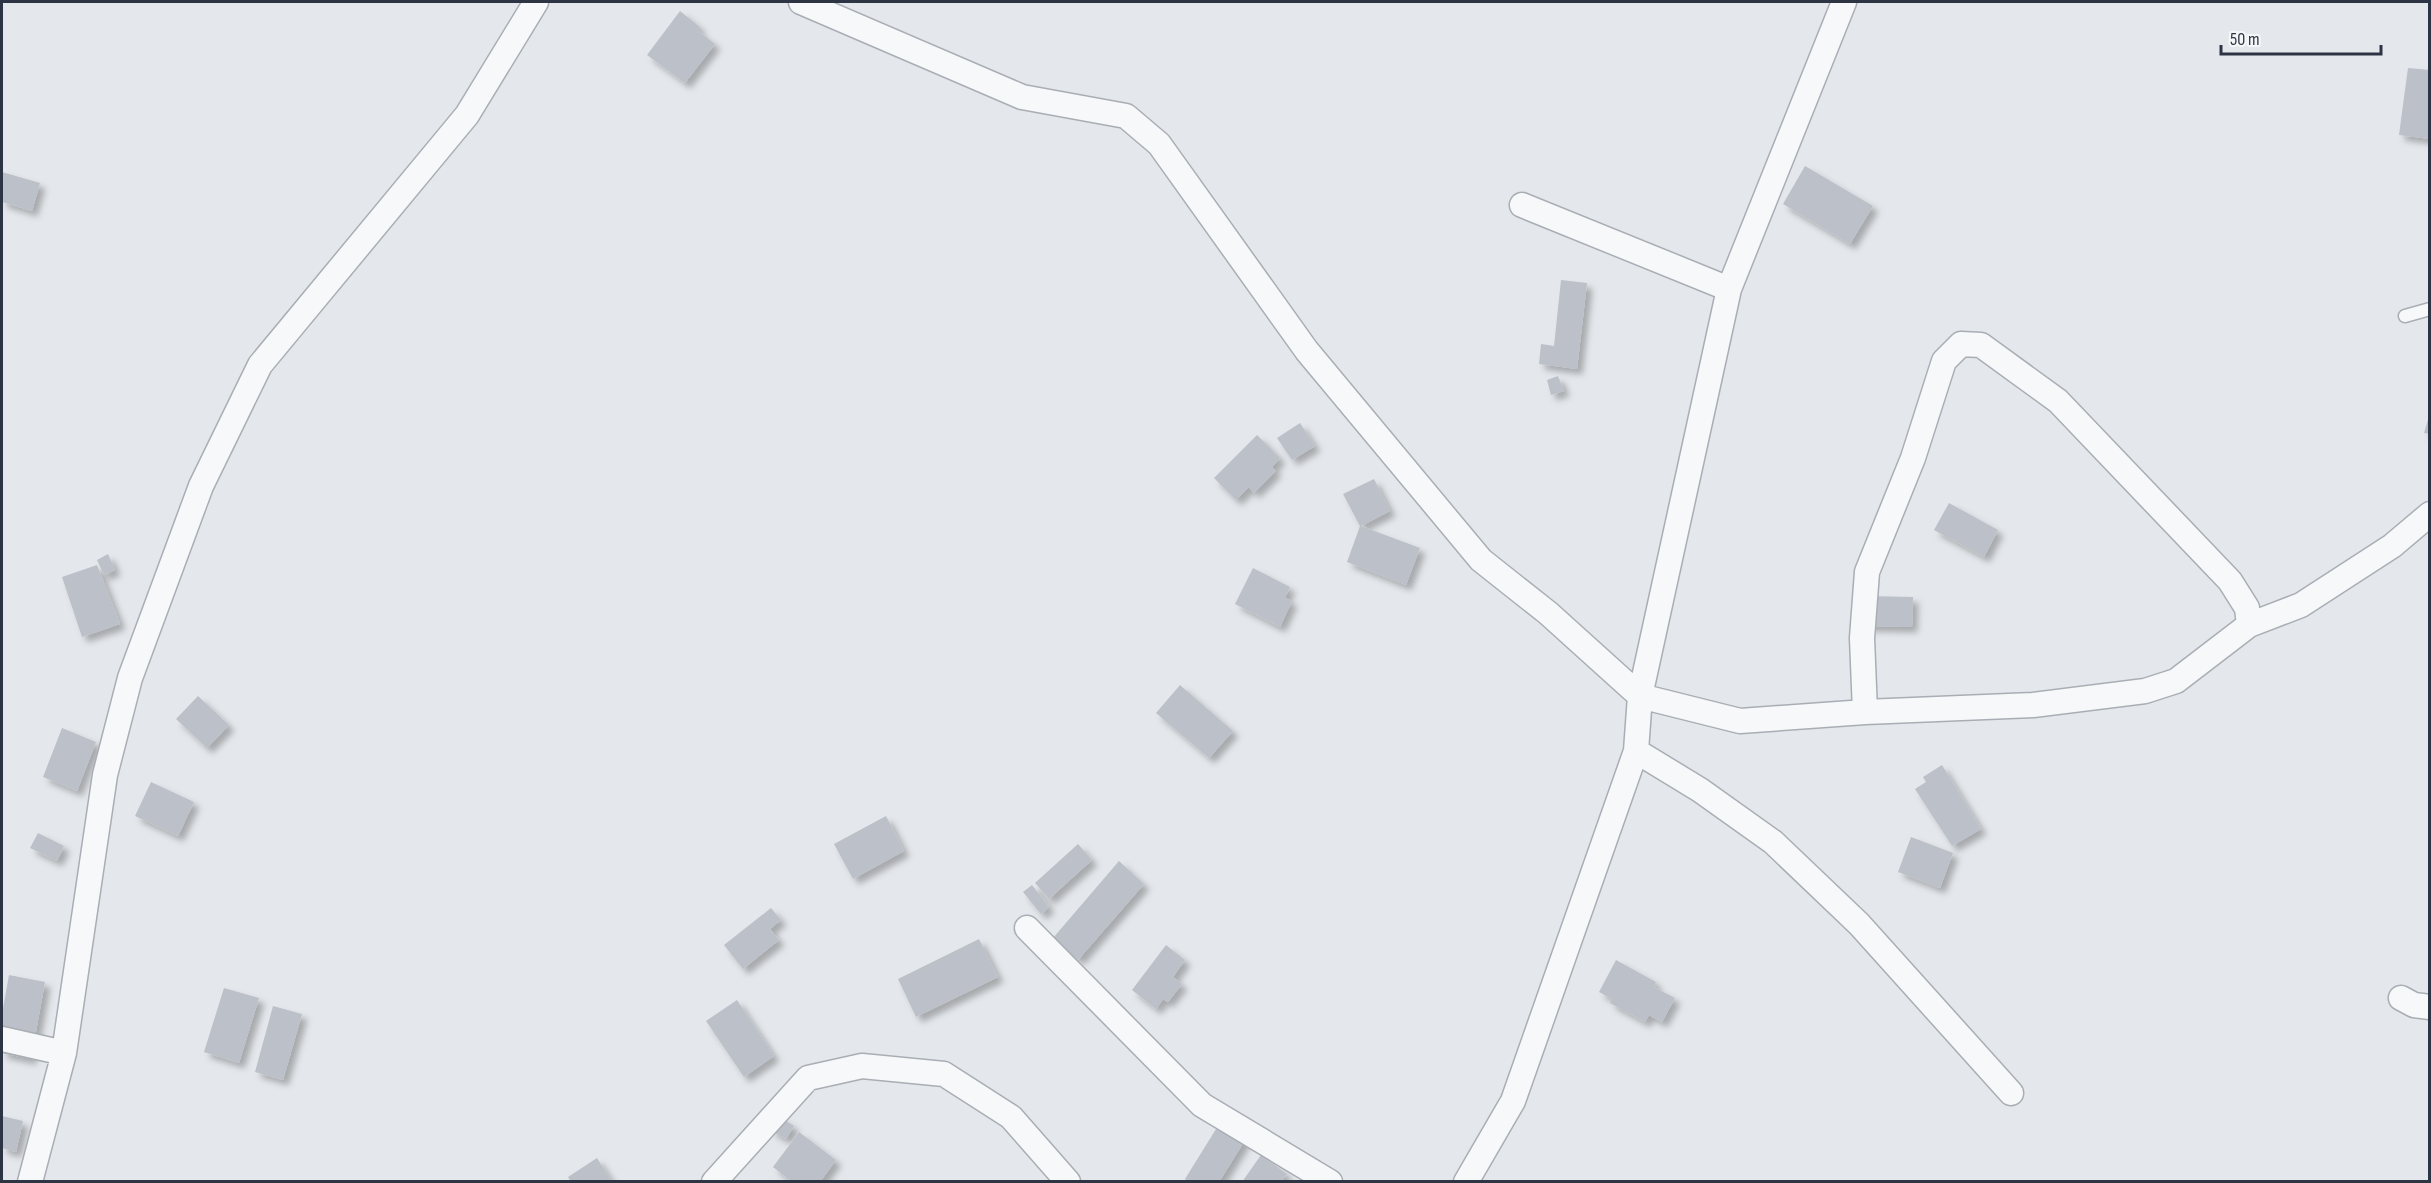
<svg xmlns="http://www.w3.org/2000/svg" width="2431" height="1183" viewBox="0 0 2431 1183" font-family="'Sofia Sans Condensed',sans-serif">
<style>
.building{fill:#bcc0c8;filter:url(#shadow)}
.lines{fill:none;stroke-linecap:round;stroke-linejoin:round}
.lane-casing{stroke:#a9aeb5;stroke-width:15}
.street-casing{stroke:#a9aeb5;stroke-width:27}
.lane{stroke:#f7f8fa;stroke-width:12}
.street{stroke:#f7f8fa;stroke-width:24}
</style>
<defs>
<filter id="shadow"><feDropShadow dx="5.5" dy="5.5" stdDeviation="3" flood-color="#0004"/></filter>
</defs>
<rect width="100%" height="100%" fill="#e4e7eb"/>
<path class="building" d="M680 11 700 27 697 30 715 44 685 83 647 55Z
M2408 68 2430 70V139L2399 135Z
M1805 166 1873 206 1850 244 1783 204Z
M2 172 40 183 32 211 2 202Z
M1561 280 1587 283 1577 369 1539 364 1541 344 1554 346Z
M1558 376 1564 391 1551 395 1547 380Z
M2429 416H2430V434L2424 433Z
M1300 423 1315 446 1292 460 1277 438Z
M1257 435 1280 458 1272 467 1276 471 1254 493 1249 487 1236 500 1214 478Z
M1374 479 1390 511 1361 526 1420 548 1406 585 1347 562 1360 526 1343 494Z
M1949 503 1998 530 1984 557 1934 530Z
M108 554 115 570 104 575 97 560Z
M97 565 120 624 82 637 62 577Z
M1253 568 1290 587 1285 598 1292 601 1280 627 1235 604Z
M1866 596 1913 597 1912 627 1865 626Z
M1180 685 1233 731 1209 758 1156 713Z
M198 696 229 725 207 748 176 719Z
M62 728 96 742 77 791 43 777Z
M1942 765 1981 829 1952 846 1915 789 1926 782 1923 777Z
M151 782 194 802 178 836 135 816Z
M886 816 904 851 853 879 834 844Z
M38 833 64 846 57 861 30 848Z
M1911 837 1953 853 1940 888 1898 872Z
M1078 844 1092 860 1049 899 1035 883Z
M1119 861 1144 884 1078 960 1053 938Z
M1032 885 1049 907 1041 914 1023 892Z
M771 908 781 920 770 929 779 940 743 969 724 945Z
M979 939 998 977 916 1017 898 979Z
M1166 945 1185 960 1173 977 1182 984 1168 1002 1163 999 1156 1009 1132 990Z
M1616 960 1656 982 1654 987 1675 998 1662 1022 1649 1015 1645 1022 1610 1003 1612 999 1599 992Z
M9 975 45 982 31 1059 2 1053V1014Z
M224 988 259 998 239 1063 204 1052Z
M737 1000 774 1056 744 1077 706 1021Z
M273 1006 302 1014 283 1080 255 1072Z
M2 1116 23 1121 16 1152 2 1148Z
M778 1116 794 1126 786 1139 770 1130Z
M1221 1121 1247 1137 1219 1182H1189L1185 1179Z
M799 1132 836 1160 820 1182H792L773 1167Z
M1261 1155 1287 1174 1281 1182H1242Z
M597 1158 612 1182H571L568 1177Z"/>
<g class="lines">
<g class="lane-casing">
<path id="lane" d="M2405 316 2430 309"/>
</g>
<g class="street-casing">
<path id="street" d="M801 2 1022 97 1126 116 1159 144 1307 351 1481 560 1548 613 1640 696 1740 721 1865 712 2033 705 2145 691 2176 681 2249 625 2301 605 2392 546 2430 514
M1522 205 1729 289
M1865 712 1862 638 1867 572 1913 458 1944 361 1961 344 1981 345 2058 401 2230 581 2247 608 2249 625
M1636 751 1700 790 1773 842 1859 924 2011 1093
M1027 928 1202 1105 1330 1182
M2401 998 2414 1005 2430 1007
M2 1039 64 1053
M30 1182 64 1053 105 775 130 678 201 486 260 365 467 115 536 2
M714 1182 808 1078 862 1066 944 1074 1011 1117 1068 1182
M1466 1182 1513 1101 1636 751 1640 696 1729 289 1844 2"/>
</g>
<use href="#lane" class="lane"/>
<use href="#street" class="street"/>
</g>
<rect width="2431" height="1183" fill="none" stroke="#2d3443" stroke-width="6"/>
<path d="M2221 45v9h160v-9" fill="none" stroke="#2d3443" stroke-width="3"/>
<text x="2230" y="45" font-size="18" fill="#2d3443" stroke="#f4f6f8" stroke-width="4.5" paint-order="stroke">50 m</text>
</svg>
